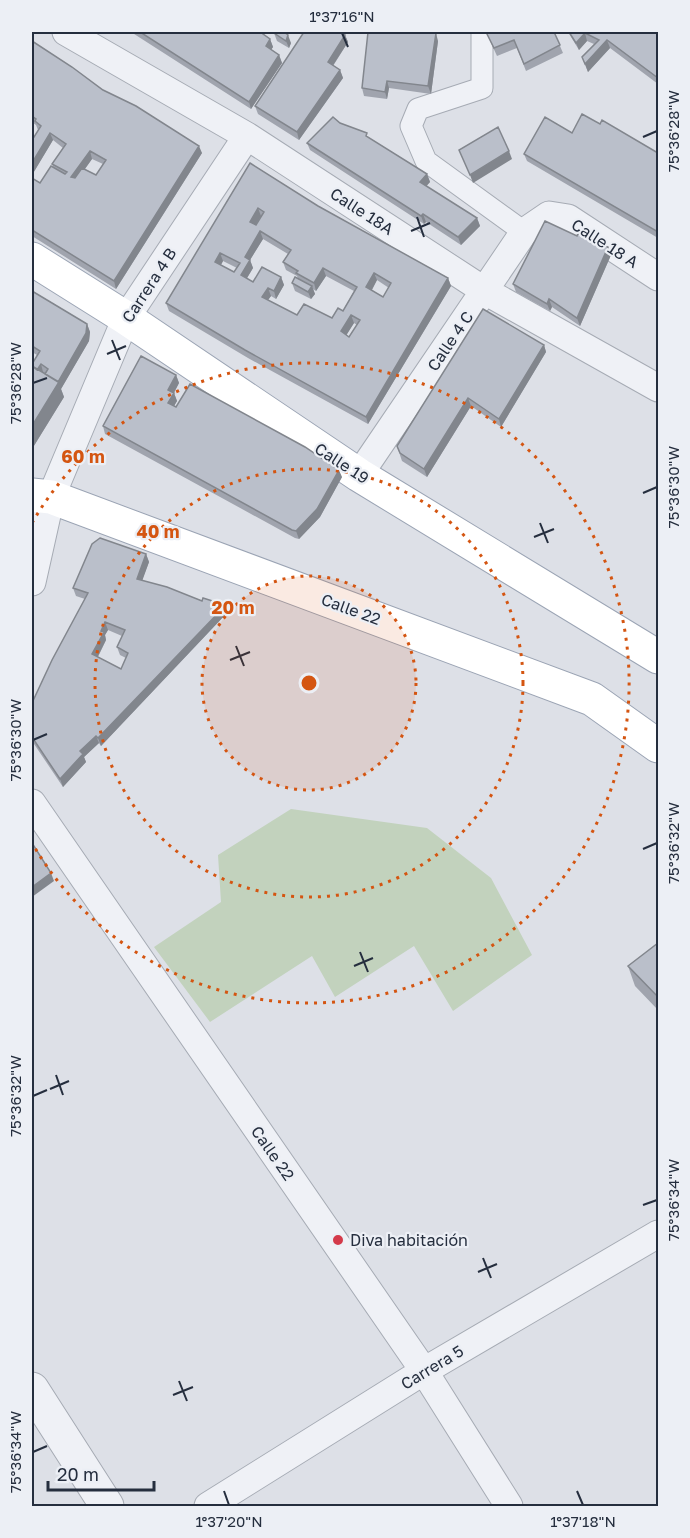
<svg xmlns="http://www.w3.org/2000/svg" width="690" height="1538" viewBox="0 0 690 1538" font-family="'Golos Text',sans-serif">
<style>
.green{fill:#c2d2bd}
.lines{fill:none;stroke-linecap:round;stroke-linejoin:round}
.pedestrian-casing{stroke:#a6abb4;stroke-width:23}
.minor-casing{stroke:#a6abb4;stroke-width:29}
.tertiary-casing{stroke:#a6abb4;stroke-width:35}
.primary-casing{stroke:#9ba4b4;stroke-width:35}
.pedestrian{stroke:#eff1f6;stroke-width:21}
.minor{stroke:#eff1f6;stroke-width:27}
.tertiary{stroke:#eff1f6;stroke-width:33}
.primary{stroke:#fff;stroke-width:33}
.wall{fill:#a0a4ae;fill-rule:evenodd}
.shaded-wall{fill:#82868d}
.building{fill:#babfca;stroke:#82868d;stroke-width:1.5;fill-rule:evenodd}
.ticks{fill:none;stroke:#252e3e;stroke-width:2}
.ring{fill:none;stroke:#d45511;stroke-width:3;stroke-dasharray:3 6}
.poi-dot{fill:#d43a4a;stroke:#eceff5;stroke-width:2}
.labels{text-anchor:middle;dominant-baseline:central;stroke-width:4.5;stroke-linejoin:round;paint-order:stroke}
.street-label{font-size:16px;fill:#252e3e;stroke:#eceff5}
.poi-label{font-size:16px;fill:#252e3e;stroke:#eceff5;text-anchor:start}
.centre{fill:#d45511;stroke:#eceff5;stroke-width:3}
.ring-label{font-size:18px;text-anchor:middle;font-weight:bold;fill:#d45511;stroke:#eceff5;stroke-width:4.5;stroke-linejoin:round;paint-order:stroke}
.neatline{fill:none;stroke:#252e3e;stroke-width:2}
.ticks-label{font-size:15px;text-anchor:middle;fill:#252e3e}
</style>
<rect width="100%" height="100%" fill="#dde0e7"/>
<path class="green" d="M291 809 427 828 491 878 532 955 453 1011 414 946 335 997 312 956 210 1022 154 947 221 902 218 855Z"/>
<g class="lines">
<g class="pedestrian-casing">
<path id="pedestrian" d="M482 32V88L418 109 411 126 426 161 524 232"/>
</g>
<g class="minor-casing">
<path id="minor" d="M66 32 247 136 485 291 658 388
M359 475 524 232 549 215 568 218 658 277
M32 582 51 497 126 318 247 136
M32 803 424 1371 509 1506
M208 1506 424 1371 658 1234"/>
</g>
<g class="tertiary-casing">
<path id="tertiary" d="M32 1389 107 1506"/>
</g>
<g class="primary-casing">
<path id="primary" d="M32 259 126 318 359 475 658 657
M32 495 51 497 592 699 658 746"/>
</g>
<use href="#pedestrian" class="pedestrian"/>
<use href="#minor" class="minor"/>
<use href="#tertiary" class="tertiary"/>
<use href="#primary" class="primary"/>
</g>
<path class="wall" d="M131 32H266L264 34 270 39 273 47 271 50 279 55 282 63 251 109Z
M486 32H554L563 53 526 71 517 48 497 56Z
M568 32H658V84L610 48 588 72 582 57 594 44 587 41 579 50Z
M274 33 291 43 289 48 277 41Z
M345 35 348 42 333 66 340 70 343 78 299 140 258 114 255 106Z
M32 41 103 90 202 153 116 289 32 236V178L40 183 53 167 52 164 63 148 53 140 32 175V129L34 137 38 130 36 125 32 122ZM92 159 103 164 96 175 85 169Z
M438 41 431 94 389 88 387 99 364 96 362 88Z
M600 124 658 153V238L527 161 524 154 572 133Z
M368 137 427 174 430 182 426 186 477 218 480 226 461 245 426 222 424 224 310 150 307 143Z
M250 163 318 206 448 278 451 286 368 424 248 358 169 311 166 303ZM263 239 288 254 283 262 286 270 297 276 298 279 292 283 295 291 311 299 315 294 313 289 316 291 326 276 354 291 343 311 332 318 297 315 268 300 271 296 276 299 284 285 281 277 253 282 247 278 253 268 250 260ZM223 261 237 268 234 272 221 265ZM377 280 389 288 383 297 372 290ZM354 323 357 325 349 337 346 335Z
M577 236 608 247 611 255 580 326 552 307 550 311 516 292 513 284Z
M32 291 87 324 90 332 89 341 61 389 64 397 32 449V364L37 355 32 352Z
M544 345 546 352 501 427 471 406 427 477 402 461 397 446Z
M176 375 179 383 174 393 177 401 174 406 342 477 320 517 299 539 295 538 105 434 103 426Z
M146 554 149 562 142 580 221 607 225 615 101 746 99 743 84 757 86 762 63 787 32 741V703L85 599 76 596 73 588ZM108 630 122 636 117 647 120 655 126 658 121 669 98 657 106 640 105 635Z
M658 943V1010L635 986 628 966Z"/>
<path class="shaded-wall" d="M436 33 438 41 431 94 428 86Z
M585 33 587 41 579 50 576 43Z
M288 35 291 43 289 48 286 41Z
M345 35 348 42 330 70 328 62Z
M270 39 273 47 268 54 266 46Z
M607 40 610 48 588 72 585 64Z
M279 55 282 63 251 109 249 102Z
M340 70 343 78 299 140 297 132Z
M387 81 389 88 387 99 385 92Z
M50 133 53 140 32 175V163Z
M199 146 202 153 116 289 114 281Z
M90 151 92 159 74 184 71 177Z
M509 151 512 159 473 183 470 175Z
M427 174 430 182 423 190 420 182Z
M258 208 261 216 253 229 250 222Z
M423 214 426 222 424 224 421 216Z
M477 218 480 226 461 245 458 237Z
M260 231 263 239 250 260 253 268 244 283 241 275 245 257Z
M608 247 611 255 580 326 577 318Z
M220 253 223 261 218 270 215 262Z
M323 268 326 276 316 291 314 283Z
M374 273 377 280 369 295 366 287Z
M281 277 284 285 276 299 274 291Z
M448 278 451 286 368 424 366 417Z
M312 286 315 294 311 299 308 292Z
M268 288 271 296 265 304 262 297Z
M549 299 552 307 550 311 547 304Z
M351 315 354 323 344 339 341 331Z
M87 324 90 332 89 341 61 389 64 397 32 449V426L55 386Z
M544 345 546 352 501 427 499 419Z
M41 364 43 372 37 382 34 374Z
M176 375 179 383 171 398 168 390Z
M174 393 177 401 171 411 168 403Z
M468 398 471 406 427 477 424 469Z
M339 470 342 477 320 517 299 539 296 531Z
M146 554 149 562 140 587 137 579Z
M219 603 221 609 223 608 225 615 101 746 98 738 219 606Z
M105 622 108 630 105 635 106 640 95 662 92 654Z
M96 736 99 743 84 757 86 762 63 787 60 779 80 751Z
M51 873 54 881 32 897V887Z"/>
<path class="building" d="M140 32H260L270 39 266 46 279 55 249 102Z
M275 32H284L288 35 286 41 274 33Z
M304 32H340L345 35 328 62 340 70 297 132 255 106Z
M368 32H420L436 33 428 86 387 81 385 92 362 88Z
M486 32H554L560 45 524 64 514 40 494 48Z
M569 32H658V78L607 40 585 64 582 57 599 40 585 33 576 43Z
M32 41 72 67 103 90 136 106 199 146 114 281 32 230V178L40 183 51 166 65 174 67 172 52 164 66 144 50 133 32 163V136L34 137 41 126 35 121 36 119 32 116ZM90 151 106 160 96 175 82 168 75 178 71 177Z
M582 114 600 124 602 120 658 153V232L524 154 545 117 572 133Z
M333 117 340 123 367 133 366 136 427 174 420 182 477 218 458 237 423 214 421 216 307 143Z
M498 127 509 151 470 175 459 150Z
M250 163 318 206 448 278 366 417 245 350 166 303ZM258 208 264 212 256 225 250 222ZM260 231 291 250 283 262 298 271 296 273 314 283 323 268 357 287 343 311 338 308 332 318 304 304 297 315 262 297 268 288 274 291 281 277 262 267 253 282 241 275 250 260 245 257ZM220 253 240 263 234 272 215 262ZM374 273 391 283 383 297 366 287ZM351 315 360 320 349 337 341 331Z
M545 221 577 236 578 233 608 247 577 318 549 299 547 304 513 284Z
M295 277 312 286 308 292 292 283Z
M32 291 87 324 86 333 58 382 45 374 48 369 41 364 37 370 32 366V364L40 351 32 346Z
M483 309 544 345 499 419 468 398 424 469 400 453 397 446Z
M141 356 176 375 168 390 174 393 168 403 176 407 190 384 305 447 339 470 317 509 296 531 292 530 103 426Z
M32 366 59 382 32 426Z
M100 538 146 554 137 579 167 587 202 601 203 598 219 603V606L223 608 98 738 96 736 80 751 83 754 60 779 32 737V703L52 660 88 593 73 588 92 544ZM105 622 125 630 117 647 128 653 121 669 92 654 104 632 101 631Z
M32 843 51 873 32 887Z
M658 943V997L628 966Z"/>
<path class="ticks" d="M342 33 348 47M643 137 657 131M417 217 424 237M411 231 430 223M112 340 120 360M107 354 126 346M33 383 47 378M643 493 657 487M540 523 548 543M534 537 554 529M236 646 244 666M230 660 250 652M33 740 47 734M643 849 657 843M360 952 368 972M354 966 373 958M56 1075 63 1095M50 1089 69 1081M33 1096 47 1090M643 1205 657 1200M483 1258 491 1278M478 1272 497 1264M179 1381 187 1401M173 1395 193 1387M33 1452 47 1446M224 1491 229 1505M577 1491 583 1505"/>
<circle cx="309" cy="683" r="107" fill="#d45511" fill-opacity=".12"/>
<g class="ring">
<circle cx="309" cy="683" r="107"/>
<circle cx="309" cy="683" r="214"/>
<path d="M32 523A320 320 0 1 1 32 843"/>
</g>
<circle class="poi-dot" cx="338" cy="1240" r="6"/>
<g class="labels">
<g class="street-label">
<text transform="translate(362 211) rotate(33)">Calle 18A</text>
<text transform="translate(605 243) rotate(33)">Calle 18 A</text>
<text transform="translate(149 285) rotate(-57)">Carrera 4 B</text>
<text transform="translate(450 341) rotate(-56)">Calle 4 C</text>
<text transform="translate(342 463) rotate(33)">Calle 19</text>
<text transform="translate(351 609) rotate(20)">Calle 22</text>
<text transform="translate(273 1153) rotate(55)">Calle 22</text>
<text transform="translate(432 1367) rotate(-31)">Carrera 5</text>
</g>
<g class="poi-label">
<text x="350" y="1240">Diva habitación</text>
</g>
</g>
<circle cx="309" cy="683" r="9" class="centre"/>
<g class="ring-label">
<text x="83" y="463">60 m</text>
<text x="158" y="538">40 m</text>
<text x="233" y="614">20 m</text>
</g>
<rect width="690" height="1538" fill="none" stroke="#eceff5" stroke-width="66"/>
<path d="M48 1481v9h106v-9" fill="none" stroke="#252e3e" stroke-width="3"/>
<text x="57" y="1481" font-size="18" fill="#252e3e" stroke="#eceff5" stroke-width="4.5" paint-order="stroke">20 m</text>
<rect x="33" y="33" width="624" height="1472" class="neatline"/>
<g class="ticks-label">
<text x="342" y="22">1°37'16"N</text>
<text transform="translate(674 131) rotate(-90)" y="5">75°36'28"W</text>
<text transform="translate(16 383) rotate(-90)" y="5">75°36'28"W</text>
<text transform="translate(674 487) rotate(-90)" y="5">75°36'30"W</text>
<text transform="translate(16 740) rotate(-90)" y="5">75°36'30"W</text>
<text transform="translate(674 843) rotate(-90)" y="5">75°36'32"W</text>
<text transform="translate(16 1096) rotate(-90)" y="5">75°36'32"W</text>
<text transform="translate(674 1200) rotate(-90)" y="5">75°36'34"W</text>
<text transform="translate(16 1452) rotate(-90)" y="5">75°36'34"W</text>
<text x="229" y="1527">1°37'20"N</text>
<text x="583" y="1527">1°37'18"N</text>
</g>
</svg>
